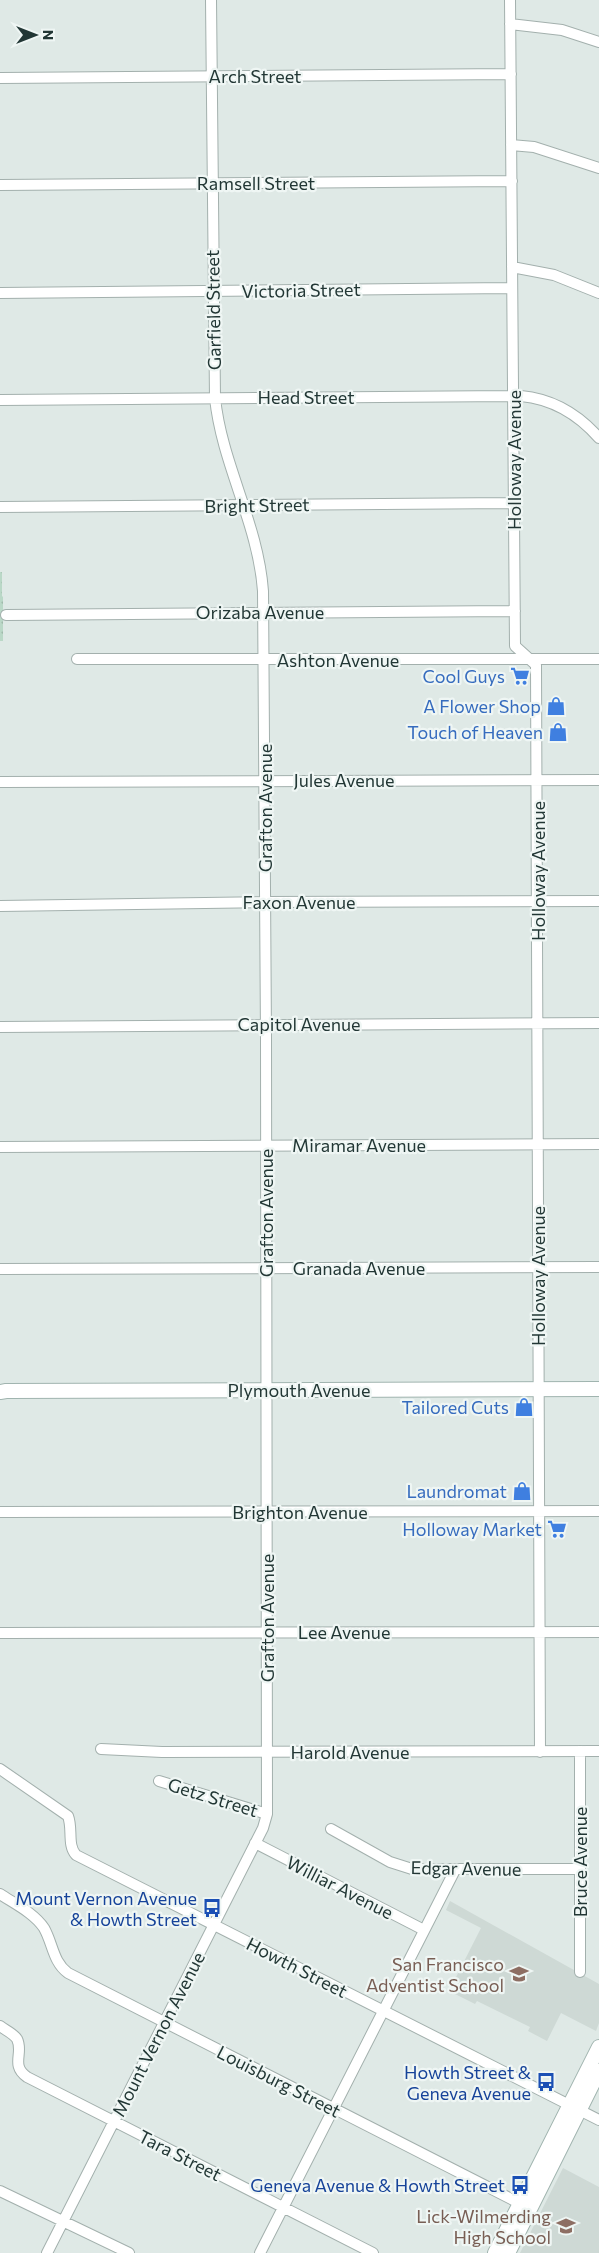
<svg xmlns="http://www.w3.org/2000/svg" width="599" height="2253" viewBox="0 0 599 2253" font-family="Commissioner,sans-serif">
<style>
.built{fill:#ced9d5}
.park{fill:url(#park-dots)}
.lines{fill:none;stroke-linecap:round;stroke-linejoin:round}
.street-casing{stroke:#a3b0ad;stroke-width:12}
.secondary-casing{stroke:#a0b4af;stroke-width:16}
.street{stroke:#fff;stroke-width:10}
.secondary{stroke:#fff;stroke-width:14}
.labels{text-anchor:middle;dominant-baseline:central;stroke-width:4.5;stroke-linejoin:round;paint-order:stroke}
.street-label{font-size:18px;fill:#223735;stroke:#eff6f4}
.shop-label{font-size:18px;fill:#366cbe;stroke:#eff6f4;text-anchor:end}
.transit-label{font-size:18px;fill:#164399;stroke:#eff6f4;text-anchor:end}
.education-label{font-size:18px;fill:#785e54;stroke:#eff6f4;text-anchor:end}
</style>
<defs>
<pattern id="park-dots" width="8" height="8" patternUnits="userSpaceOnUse" patternTransform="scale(1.25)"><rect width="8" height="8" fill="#bad8c7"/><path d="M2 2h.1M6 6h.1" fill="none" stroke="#a0baac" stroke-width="1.8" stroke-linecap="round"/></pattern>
</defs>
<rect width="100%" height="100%" fill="#dfe9e6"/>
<path class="built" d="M450 1901 599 1984V2023L596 2031 561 2013 547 2041 528 2031 530 2027 477 2001 475 2004 449 1991 481 1928 446 1910Z
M563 2168 599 2187V2253H520Z"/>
<path class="park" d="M0 572H2V596L3 597V641H0Z"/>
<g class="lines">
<g class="street-casing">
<path id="street" d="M510 0 515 646 536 665 540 1752
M510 24 562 30 599 42
M0 78 511 74
M511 145 534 147 599 168
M0 185 512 181
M512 267 554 275 599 293
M0 293 512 288
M0 400 521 396C553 399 578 414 599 438
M0 507 514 503
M6 615 515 611
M77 659H599
M0 782 599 780
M0 906 265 902 599 901
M0 1027 599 1023
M0 1147 599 1144
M0 1269 599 1267
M0 1512 599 1511
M0 1633 599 1632
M101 1749 162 1752 599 1751
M580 1751V1972
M0 1769 68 1816C73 1829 67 1845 76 1855L599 2120
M159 1781 267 1814
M331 1829 390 1862 412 1869H580
M255 1843 424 1930
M0 1894C15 1904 34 1913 44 1928 53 1944 53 1962 68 1973L525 2206
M0 2026C5 2030 13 2033 17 2039 24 2053 10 2065 27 2077L373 2253
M0 2191 129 2253
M47 2253 263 1828 267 1814 266 1038 263 591C258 523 222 465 215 398L211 0
M260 2253 455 1870"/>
</g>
<g class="secondary-casing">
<path id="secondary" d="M0 1392 6 1391 599 1389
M495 2253 599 2047
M508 2253 599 2071"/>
</g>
<use href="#street" class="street"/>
<use href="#secondary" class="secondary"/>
</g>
<defs>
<g id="supermarket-bare" transform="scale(1.5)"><path d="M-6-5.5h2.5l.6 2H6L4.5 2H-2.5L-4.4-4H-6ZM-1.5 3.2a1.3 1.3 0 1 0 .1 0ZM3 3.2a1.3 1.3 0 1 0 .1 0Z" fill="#3f7fe0" stroke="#eff6f4" stroke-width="2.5" paint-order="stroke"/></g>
<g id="shop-bare" transform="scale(1.5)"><path d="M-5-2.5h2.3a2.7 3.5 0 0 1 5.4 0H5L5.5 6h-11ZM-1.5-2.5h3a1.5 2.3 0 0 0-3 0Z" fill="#3f7fe0" stroke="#eff6f4" stroke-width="2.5" paint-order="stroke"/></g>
<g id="bus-bare" transform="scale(1.5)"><path d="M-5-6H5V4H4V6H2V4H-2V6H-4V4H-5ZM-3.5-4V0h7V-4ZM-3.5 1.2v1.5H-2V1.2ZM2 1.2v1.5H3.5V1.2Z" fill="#1a4fb4" stroke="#eff6f4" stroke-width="2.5" paint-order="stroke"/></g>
<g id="school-bare" transform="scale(1.5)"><path d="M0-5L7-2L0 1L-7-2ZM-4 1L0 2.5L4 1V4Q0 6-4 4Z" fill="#8d6e63" stroke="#eff6f4" stroke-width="2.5" paint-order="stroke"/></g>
</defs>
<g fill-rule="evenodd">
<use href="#supermarket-bare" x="520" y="676"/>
<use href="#shop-bare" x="556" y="706"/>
<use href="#shop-bare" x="558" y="732"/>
<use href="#shop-bare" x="524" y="1407"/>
<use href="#shop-bare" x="522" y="1491"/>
<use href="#supermarket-bare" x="557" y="1529"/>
<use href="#bus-bare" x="212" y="1908"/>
<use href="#school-bare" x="519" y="1974"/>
<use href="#bus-bare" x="546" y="2082"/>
<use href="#bus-bare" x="520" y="2185"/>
<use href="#school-bare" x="566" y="2226"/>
</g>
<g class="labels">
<g class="street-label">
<text x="255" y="76">Arch Street</text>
<text x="256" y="183">Ramsell Street</text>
<text transform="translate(301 290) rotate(-1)">Victoria Street</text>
<text transform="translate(213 310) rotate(-91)">Garfield Street</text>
<text x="306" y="397">Head Street</text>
<text transform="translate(514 460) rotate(-90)">Holloway Avenue</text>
<text transform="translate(257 505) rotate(-1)">Bright Street</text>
<text x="260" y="612">Orizaba Avenue</text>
<text x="338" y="660">Ashton Avenue</text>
<text x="344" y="780">Jules Avenue</text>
<text transform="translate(265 808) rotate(-90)">Grafton Avenue</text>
<text transform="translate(538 871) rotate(-90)">Holloway Avenue</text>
<text x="299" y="902">Faxon Avenue</text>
<text x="299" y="1024">Capitol Avenue</text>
<text x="359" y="1145">Miramar Avenue</text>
<text transform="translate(266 1213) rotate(-90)">Grafton Avenue</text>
<text x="359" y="1268">Granada Avenue</text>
<text transform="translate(538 1276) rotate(-90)">Holloway Avenue</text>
<text x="299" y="1390">Plymouth Avenue</text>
<text x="300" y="1512">Brighton Avenue</text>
<text transform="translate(267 1618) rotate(-90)">Grafton Avenue</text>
<text x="344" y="1632">Lee Avenue</text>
<text x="350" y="1752">Harold Avenue</text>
<text transform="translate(213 1797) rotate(17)">Getz Street</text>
<text transform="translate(580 1862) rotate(-90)">Bruce Avenue</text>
<text transform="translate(466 1868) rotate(1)">Edgar Avenue</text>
<text transform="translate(340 1887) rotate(27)">Williar Avenue</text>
<text transform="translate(297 1967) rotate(27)">Howth Street</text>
<text transform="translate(158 2034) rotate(-63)">Mount Vernon Avenue</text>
<text transform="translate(279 2081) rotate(27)">Louisburg Street</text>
<text transform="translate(180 2155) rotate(27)">Tara Street</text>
</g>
<g class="shop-label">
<text x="505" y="676">Cool Guys</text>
<text x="541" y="706">A Flower Shop</text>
<text x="543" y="732">Touch of Heaven</text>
<text x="509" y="1407">Tailored Cuts</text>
<text x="507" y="1491">Laundromat</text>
<text x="542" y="1529">Holloway Market</text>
</g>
<g class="transit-label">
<text x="197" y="1898">Mount Vernon Avenue<tspan x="197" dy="21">&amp; Howth Street</tspan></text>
<text x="531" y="2072">Howth Street &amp;<tspan x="531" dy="21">Geneva Avenue</tspan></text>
<text x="505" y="2185">Geneva Avenue &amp; Howth Street</text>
</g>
<g class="education-label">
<text x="504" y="1964">San Francisco<tspan x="504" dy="21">Adventist School</tspan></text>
<text x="551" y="2216">Lick-Wilmerding<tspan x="551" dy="21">High School</tspan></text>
</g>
</g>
<g transform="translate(35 35) rotate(90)" stroke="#eff6f4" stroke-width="4" paint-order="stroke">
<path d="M0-4L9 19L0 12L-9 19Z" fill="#223735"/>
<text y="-8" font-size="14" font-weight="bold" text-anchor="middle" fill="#223735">N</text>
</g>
</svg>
